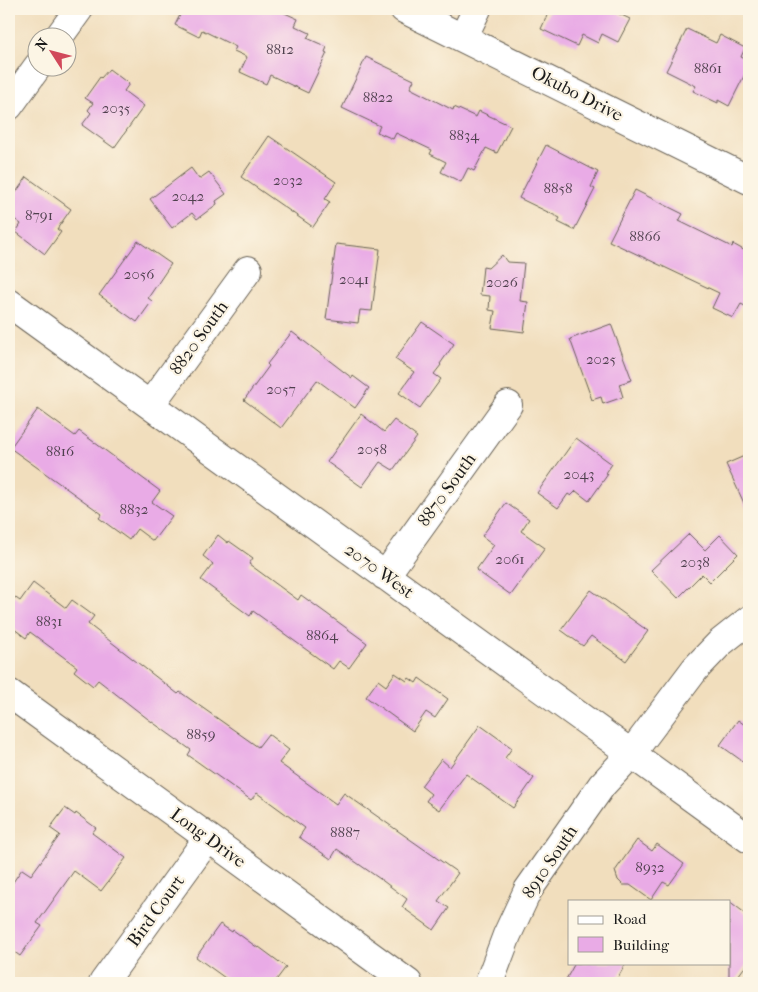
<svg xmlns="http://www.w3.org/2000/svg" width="758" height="992" viewBox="0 0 758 992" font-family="'IM FELL French Canon',serif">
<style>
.building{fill:#e9abe6}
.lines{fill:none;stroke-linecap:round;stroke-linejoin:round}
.minor-casing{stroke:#676054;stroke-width:30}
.minor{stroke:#fff;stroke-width:28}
.labels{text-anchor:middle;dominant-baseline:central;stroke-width:4.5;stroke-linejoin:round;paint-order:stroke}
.number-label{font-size:15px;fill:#4f404e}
.street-label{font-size:18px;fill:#1c1c1c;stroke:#fcf5e5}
</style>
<rect width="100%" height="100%" fill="#fcf5e5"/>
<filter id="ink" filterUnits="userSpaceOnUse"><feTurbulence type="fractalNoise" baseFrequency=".02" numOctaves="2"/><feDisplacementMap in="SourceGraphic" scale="10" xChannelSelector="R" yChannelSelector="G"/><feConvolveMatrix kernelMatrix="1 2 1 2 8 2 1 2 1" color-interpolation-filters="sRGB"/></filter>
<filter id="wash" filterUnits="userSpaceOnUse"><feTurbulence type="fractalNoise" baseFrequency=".0096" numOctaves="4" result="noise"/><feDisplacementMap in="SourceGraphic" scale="20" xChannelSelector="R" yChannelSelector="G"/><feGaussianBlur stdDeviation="1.12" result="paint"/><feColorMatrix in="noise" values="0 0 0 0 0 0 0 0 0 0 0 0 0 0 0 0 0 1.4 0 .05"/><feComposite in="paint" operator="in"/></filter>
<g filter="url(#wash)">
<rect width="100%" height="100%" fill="#f1debd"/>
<g id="blocks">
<path class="building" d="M183 9H276L298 19 295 26 310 33 307 38 327 47 325 52 327 53 308 93 270 75 266 84 240 72 247 57 234 51 236 47 202 30 199 37 175 25Z
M550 9H609L630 19 618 42 602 34 598 43 582 35 577 46 541 29Z
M687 29 716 43 720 35 745 48 741 57 749 61V66L729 106 718 100V103L693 91 696 86 666 71Z
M366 57 414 80 410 88 453 110 454 107 476 117 479 111 511 126 497 153 486 148 474 171 468 168 461 182 441 172 446 162 430 154 432 150 396 133 393 139 377 132 380 126 342 108Z
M109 69 129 84 124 91 144 106 114 148 82 125 91 113 88 110 93 103 85 98 100 77 101 78Z
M269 136 336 182 325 199 330 202 313 227 241 177Z
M546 145 598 172 591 187 595 189 574 230 558 222 560 218 519 198Z
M191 168 199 179 209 172 226 194 216 201 217 204 197 219 192 213 172 228 150 199Z
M27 177 71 209 57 229 61 232 45 254 16 232 21 224 9 215V202Z
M635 190 683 214 679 221 732 247 733 244 749 253V308L741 304 733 318 712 308 719 293 609 241Z
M138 241 171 264 148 298 152 301 137 322 99 295Z
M336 244 380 249 372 311 360 310 358 323 326 319Z
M502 255 507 262 524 263 520 301 528 302 524 332 492 328 495 311 489 310 490 296 480 295 483 267 488 268Z
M422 322 454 344 440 364 441 365 434 374 441 379 420 408 399 393 414 372 395 359Z
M611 324 632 380 619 384 623 397 603 404 601 397 592 400 570 339Z
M292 332 352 378 353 376 369 388 355 408 317 380 281 428 244 400 269 366 267 364Z
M38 409 75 436 79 431 160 491 152 502 172 516 153 541 137 529 129 540 99 518 102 514 10 448Z
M361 414 384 432 394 420 417 437 393 470 380 462 362 487 327 462Z
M576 438 612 464 606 473 608 474 589 501 576 491 571 496 568 494 558 508 537 493Z
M749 454V514L726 464Z
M506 503 529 519 521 531 545 548 511 595 476 570 494 545 482 536Z
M689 534 705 550 720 535 738 554 710 582 702 574 678 598 651 570Z
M218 535 228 543 229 541 253 558 249 564 298 600 301 595 367 643 349 668 339 661 333 669 253 611 250 616 201 580 213 564 203 556Z
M33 583 66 608 72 600 94 616 88 624 178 694 180 692 258 747 268 734 289 750 279 763 336 804 344 793 458 873 438 901 449 908 434 930 402 907 407 899 383 881 337 849 331 859 299 837 305 828 257 793 251 800 188 755 191 750 148 719 98 680 93 686 74 671 77 667 30 632 26 638 9 625V593L20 601Z
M591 590 648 631 626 661 591 636 583 646 561 630Z
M395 673 407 681 409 678 416 683 419 678 448 699 435 718 426 712 413 731 366 697 378 680 386 686Z
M738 720 749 728V766L720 745Z
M480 725 512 748 505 758 534 778 513 808 466 774 439 810 426 801 431 794 421 786 441 759 450 767Z
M65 808 75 815 76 813 96 828 92 833 126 858 101 891 74 871 37 923 42 926 20 956 9 948V888L22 869 31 875 60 835 50 828Z
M637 840 652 851 657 844 684 864 669 885 663 882 651 900 630 885H623L618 880 615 871Z
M729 901 749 916V961L733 983H729Z
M220 924 232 932 233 930 258 948 259 947 286 967 274 983H232L196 957Z
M575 963H626L615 983H564Z"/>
</g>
</g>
<g filter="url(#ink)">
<use href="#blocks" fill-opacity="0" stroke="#676054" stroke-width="1"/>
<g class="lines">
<g class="minor-casing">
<path id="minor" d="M404 9 749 180
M58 38 79 9
M463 38 477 9
M9 106 38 66
M9 303 749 839
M150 405 248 270
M385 576 508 405
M9 693 408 983
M103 983 208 838
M489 983 507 935 528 890 602 785 631 754 695 669 720 643 749 620"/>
</g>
<use href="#minor" class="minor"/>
</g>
</g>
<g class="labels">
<g class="number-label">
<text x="280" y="49">8812</text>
<text x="708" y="68">8861</text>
<text x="378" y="97">8822</text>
<text x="116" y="108">2035</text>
<text x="464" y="135">8834</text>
<text x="288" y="180">2032</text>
<text x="558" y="188">8858</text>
<text x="188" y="196">2042</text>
<text x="39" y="215">8791</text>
<text x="645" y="236">8866</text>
<text x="139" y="274">2056</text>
<text x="354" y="279">2041</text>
<text x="502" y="282">2026</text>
<text x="601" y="359">2025</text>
<text x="281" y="389">2057</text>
<text x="372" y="449">2058</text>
<text x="60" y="451">8816</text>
<text x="579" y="474">2043</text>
<text x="134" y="509">8832</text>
<text x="510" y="559">2061</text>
<text x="695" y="562">2038</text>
<text x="49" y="621">8831</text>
<text x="322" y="635">8864</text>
<text x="201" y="734">8859</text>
<text x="345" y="832">8887</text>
<text x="650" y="867">8932</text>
</g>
<g class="street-label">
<text transform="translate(577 94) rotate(27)">Okubo Drive</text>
<text transform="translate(199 338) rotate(-54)">8820 South</text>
<text transform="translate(447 490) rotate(-54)">8870 South</text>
<text transform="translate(379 571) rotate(36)">2070 West</text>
<text transform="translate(208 838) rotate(36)">Long Drive</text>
<text transform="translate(550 862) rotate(-56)">8910 South</text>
<text transform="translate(156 911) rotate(-54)">Bird Court</text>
</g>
</g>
<rect width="758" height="992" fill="none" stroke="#fcf5e5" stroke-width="30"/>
<rect x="568" y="900" width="162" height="65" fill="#fcf5e5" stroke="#a29e95"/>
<rect x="578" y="916" width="25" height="8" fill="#ffffff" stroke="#a29e95"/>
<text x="613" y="924" font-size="15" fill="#1c1c1c">Road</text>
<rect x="578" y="937" width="25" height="15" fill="#e9abe6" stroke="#a29e95"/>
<text x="613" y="950" font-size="15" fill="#1c1c1c">Building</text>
<g transform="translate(52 52) rotate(306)"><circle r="24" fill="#fcf5e5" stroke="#a29e95"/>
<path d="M0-4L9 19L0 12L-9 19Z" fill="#d1495b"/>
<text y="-8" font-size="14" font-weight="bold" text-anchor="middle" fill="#1c1c1c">N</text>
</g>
</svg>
